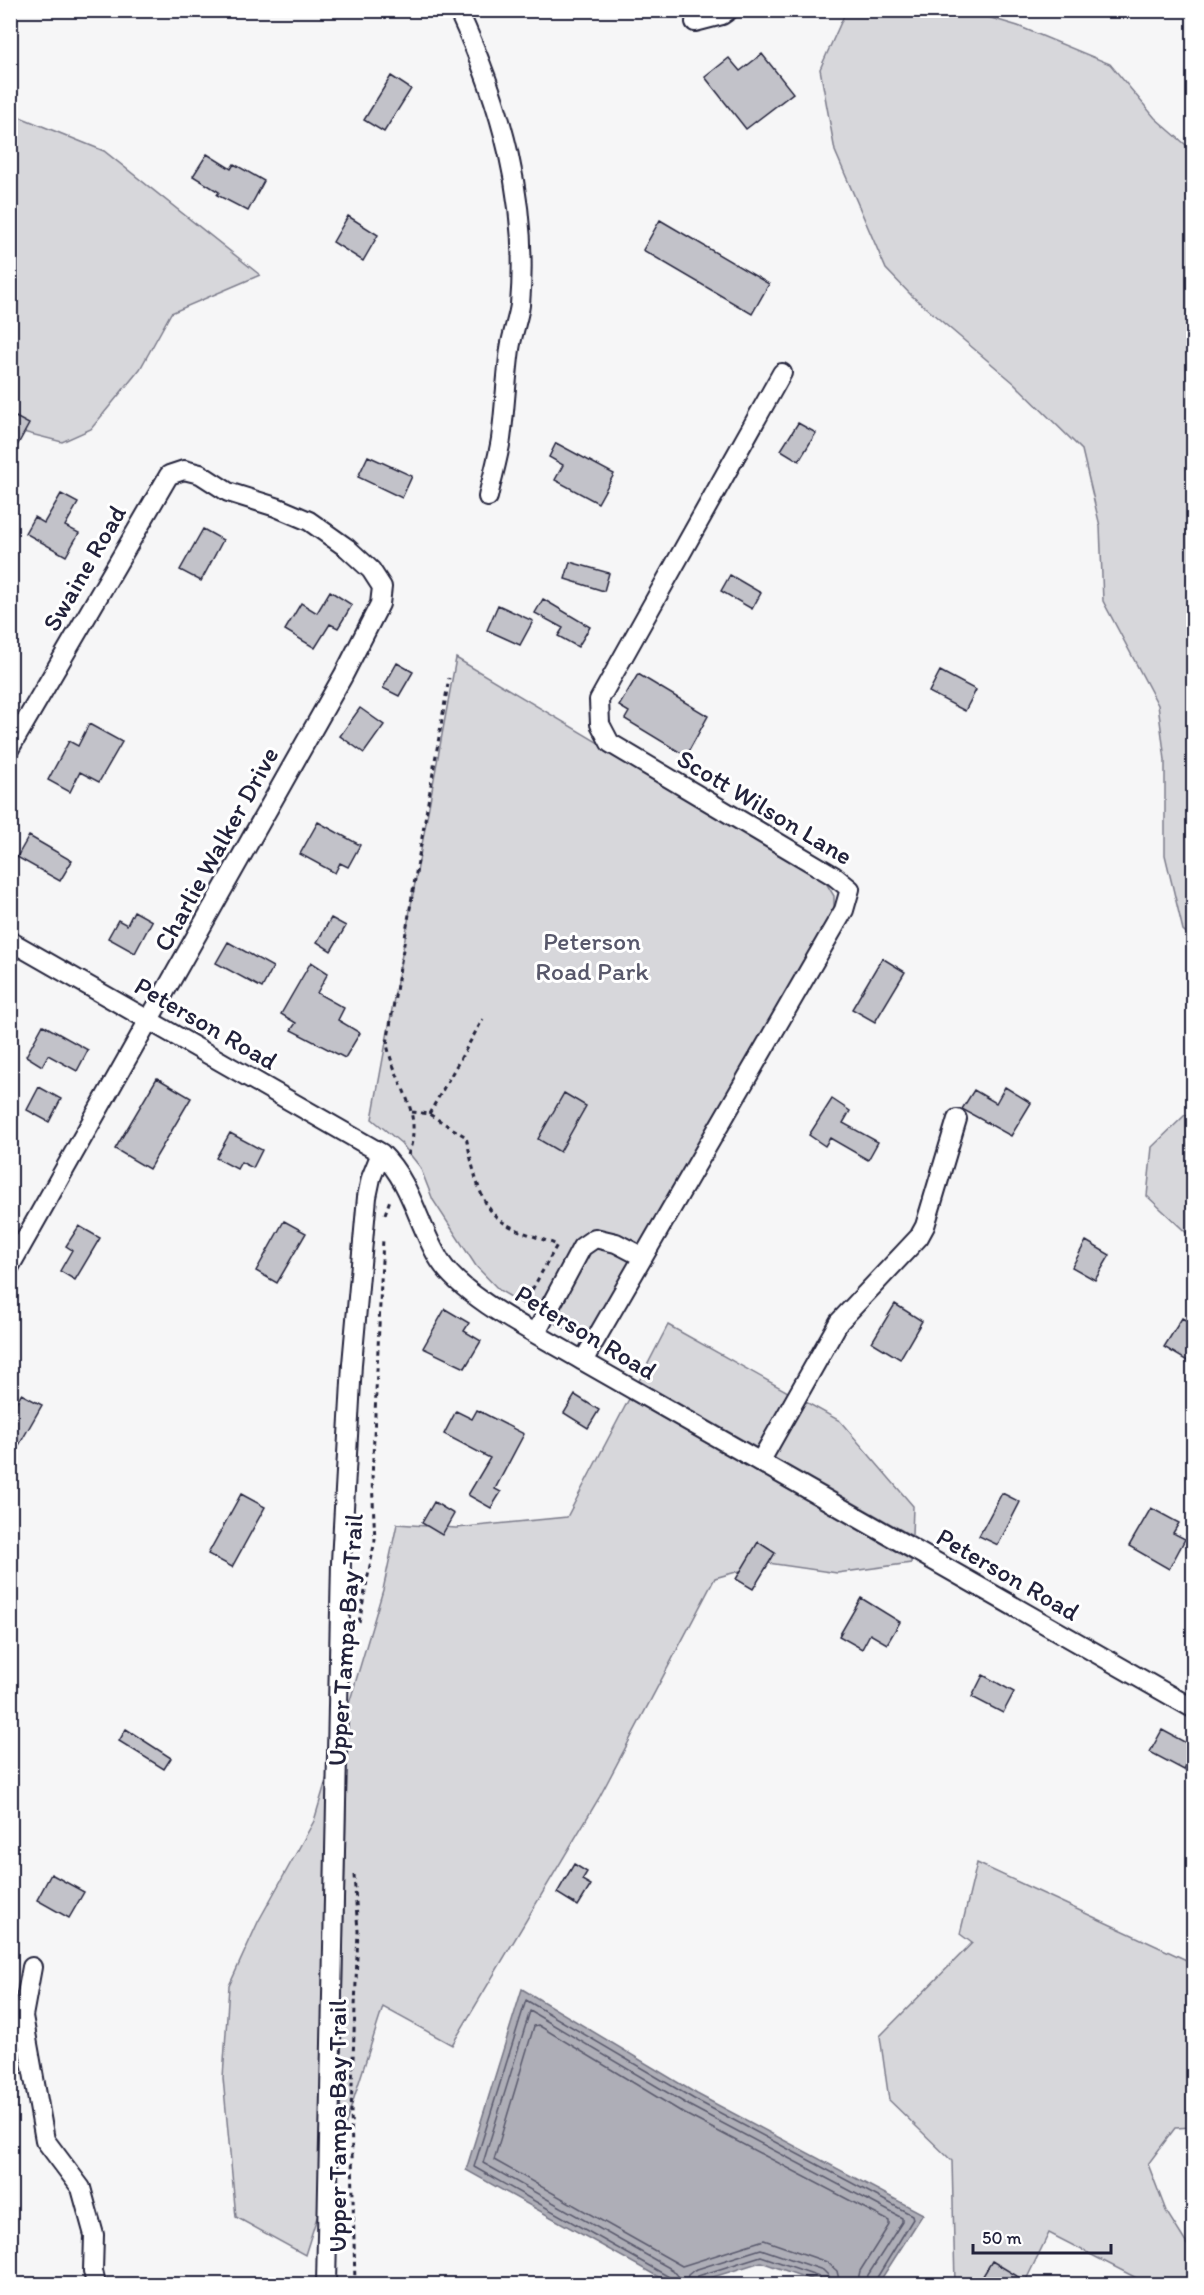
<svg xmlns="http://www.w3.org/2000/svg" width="1204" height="2295" viewBox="0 0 1204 2295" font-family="Itim,sans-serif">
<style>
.green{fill:#d7d7db;stroke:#7c7c8b;stroke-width:1.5}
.water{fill:#aeaeb7;stroke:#767685;stroke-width:1.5}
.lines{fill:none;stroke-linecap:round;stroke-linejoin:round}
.shore{stroke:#5a5a6d;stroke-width:1.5}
.building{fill:#c2c2c9;stroke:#22223b;stroke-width:1.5}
.minor-casing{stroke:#22223b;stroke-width:22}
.path{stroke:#22223b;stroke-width:3;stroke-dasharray:4.5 4.5;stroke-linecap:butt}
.minor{stroke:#fff;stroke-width:18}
.labels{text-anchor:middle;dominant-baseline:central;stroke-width:6;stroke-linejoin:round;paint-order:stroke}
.street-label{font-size:26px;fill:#22223b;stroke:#fff}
.park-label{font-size:26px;fill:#58586b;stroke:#fff}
</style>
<rect width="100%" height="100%" fill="#f6f6f7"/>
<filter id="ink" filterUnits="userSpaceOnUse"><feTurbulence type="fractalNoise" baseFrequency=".0167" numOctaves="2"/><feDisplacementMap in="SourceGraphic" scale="12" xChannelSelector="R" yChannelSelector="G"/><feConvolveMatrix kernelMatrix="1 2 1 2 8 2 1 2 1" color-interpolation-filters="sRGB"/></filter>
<g filter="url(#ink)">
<path class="green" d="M846 11H968L1018 26 1110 64 1155 118 1193 151V939L1183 930 1165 855V760L1158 705 1103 601 1100 526 1082 450 1014 383 912 296 886 269 835 151 820 69Z
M10 113 104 151 260 275 171 313 140 369 91 429 62 442 11 429Z
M456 658 822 876 834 896V908L586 1341 499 1290 476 1266 433 1200 420 1167 401 1143 372 1119Z
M1185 1115 1193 1116V1239L1147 1196 1152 1147Z
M668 1325 840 1421 913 1506 912 1536 639 1381Z
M629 1399 911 1560V1563L837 1573 768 1563 715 1578 599 1798 452 2045 383 2007 339 2145 348 1707 383 1590 397 1524 456 1528 567 1517Z
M327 1777 319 2211 305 2255 236 2217 223 2078 229 1986 258 1922 314 1821Z
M977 1863 1193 1963V2127L1175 2128 1148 2164 1166 2211 1193 2254V2284H1148L1049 2233 1024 2284H955L952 2161 889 2100 880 2036 972 1943 960 1934Z"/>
<path class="water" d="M522 1989 697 2094 923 2214 878 2284H824L761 2262 691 2284H671L466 2170Z"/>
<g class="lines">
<path class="shore" d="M672 2284 669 2277 474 2167 526 2000 694 2099 912 2215 913 2219 873 2284
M680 2284 679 2277 673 2270 483 2163 530 2011 690 2106 902 2218V2222L868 2275 866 2284
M686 2284 688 2275 694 2270 761 2249 823 2270 829 2276 831 2284
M693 2284 698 2276 761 2256 819 2276 823 2284
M840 2284 837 2271 827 2262 764 2240 682 2266 494 2160 534 2026 538 2025 685 2114 889 2221V2225L860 2271 857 2284"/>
</g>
<path class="building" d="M762 54 793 93 746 129 705 77 729 58 740 71Z
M391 76 411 89 384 132 364 120Z
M207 154 231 169 234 164 264 181 248 211 217 195 219 192 193 176Z
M348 216 378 235 363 261 333 242Z
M660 220 769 284 752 314 643 250Z
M10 414 29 424 10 459Z
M798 423 816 433 799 461 781 450Z
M556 443 614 474 598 503 555 480 563 465 549 457Z
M368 456 412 476 402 498 358 477Z
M61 494 78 503 65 526 79 533 66 556 25 533 34 517 44 523Z
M203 529 223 540 201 581 180 570Z
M570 562 609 573 604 591 565 579Z
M730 575 761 593 752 609 721 591Z
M330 591 352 605 338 628 330 624 315 648 285 630 301 603 317 613Z
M543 599 590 627 578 647 558 636 563 628 535 613Z
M498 605 533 621 520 645 487 630Z
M397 663 413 672 399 696 383 688Z
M940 671 976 690 965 711 929 692Z
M638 674 708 716 686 756 625 719 629 712 619 706Z
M360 708 384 725 364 753 340 736Z
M89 724 122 742 99 782 80 772 70 792 48 780 69 741 78 746Z
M318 822 360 845 348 867 340 863 335 873 300 854Z
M29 836 72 861 60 881 17 857Z
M134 911 152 921 135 953 108 938 118 920 127 925Z
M331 918 346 926 331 951 317 942Z
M228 942 273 967 262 988 216 963Z
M882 958 905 972 875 1022 852 1009Z
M311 962 328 973 317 993 344 1008 338 1020 360 1033 345 1058 291 1030 296 1023 281 1014Z
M43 1025 88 1050 77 1071 48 1055 42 1066 26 1056Z
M157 1078 191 1098 149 1169 115 1149Z
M39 1087 61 1099 49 1122 27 1110Z
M1005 1087 1031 1103 1011 1136 962 1109 974 1090 996 1103Z
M564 1093 586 1106 560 1152 538 1139Z
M832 1099 850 1111 843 1123 878 1142 868 1160 830 1138 825 1146 809 1135Z
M230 1133 262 1150 253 1168 241 1162 237 1169 216 1158Z
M284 1221 306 1233 277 1283 256 1271Z
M79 1226 100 1238 75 1280 60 1271 72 1250 66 1246Z
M1086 1241 1110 1255 1095 1280 1072 1267Z
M895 1304 922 1321 900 1359 872 1342Z
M445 1309 469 1323 464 1331 481 1341 465 1368 423 1348Z
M1182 1318 1194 1325V1365L1164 1347Z
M21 1394 42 1405 10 1461V1413Z
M575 1395 599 1410 588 1428 564 1413Z
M477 1410 524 1434 495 1489 501 1492 491 1508 468 1495 490 1458 444 1434 456 1411 472 1419Z
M1002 1493 1020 1502 998 1545 979 1536Z
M241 1494 265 1507 232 1567 208 1554Z
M434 1502 454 1514 442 1535 422 1523Z
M1151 1508 1179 1523 1173 1533 1185 1539 1169 1569 1129 1546Z
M758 1542 775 1553 753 1589 736 1579Z
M861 1598 900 1622 887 1644 870 1634 862 1649 839 1636Z
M983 1675 1014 1692 1003 1713 972 1697Z
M126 1729 171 1758 164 1769 119 1741Z
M1162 1730 1194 1747 1184 1770 1150 1752Z
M574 1864 587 1872 582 1880 591 1885 578 1906 557 1893Z
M51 1874 84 1892 69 1918 37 1900Z
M992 2261 1030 2284H978Z"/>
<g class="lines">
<g class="minor-casing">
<path id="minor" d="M458 10C501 103 529 202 520 305 518 320 512 334 510 349 506 379 505 409 501 439 498 459 492 478 488 497
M695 22 722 15 729 10
M10 748 169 475 184 470 200 474 228 492 276 507 309 521 347 548 371 570 382 587 380 604 343 676 10 1266
M10 941 381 1153C412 1183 418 1226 440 1261 465 1300 542 1336 583 1361L1194 1709
M536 1333 582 1247 595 1238 616 1243 643 1257
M583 1361 844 910 850 889 834 876 610 743 600 724 599 700 782 373
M760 1462 839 1322 919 1237 925 1226 957 1119
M32 1967 23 2016 45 2140 81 2188 94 2235 93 2271 96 2284
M326 2284 341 1562 352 1364 367 1197 371 1178 381 1153"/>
</g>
<path class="path" d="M412 1112 429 1114 466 1137C473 1165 478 1209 506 1224 521 1233 541 1238 557 1245L523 1306
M429 1114 483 1019
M408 1155C425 1111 395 1085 387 1044L449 678
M385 1214 391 1197
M359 1622 375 1540 372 1480 383 1238
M354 1875 358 1931 351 2110 355 2284"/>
<use href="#minor" class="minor"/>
</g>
</g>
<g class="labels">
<g class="street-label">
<text transform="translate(84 568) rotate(-60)">Swaine Road</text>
<text transform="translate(765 807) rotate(31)">Scott Wilson Lane</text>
<text transform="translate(216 849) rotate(-61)">Charlie Walker Drive</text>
<text transform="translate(206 1023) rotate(30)">Peterson Road</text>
<text transform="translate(586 1332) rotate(31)">Peterson Road</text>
<text transform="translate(1008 1574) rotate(30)">Peterson Road</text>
<text transform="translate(345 1640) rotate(-86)">Upper Tampa Bay Trail</text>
<text transform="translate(337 2126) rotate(-90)">Upper Tampa Bay Trail</text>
</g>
<g class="park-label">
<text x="592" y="941">Peterson<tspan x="592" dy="30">Road Park</tspan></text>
</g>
</g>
<rect width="1204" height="2295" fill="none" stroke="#fff" stroke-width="36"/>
<rect x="18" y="18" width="1168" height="2259" fill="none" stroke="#22223b" stroke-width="2" filter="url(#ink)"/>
<path d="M973 2244v9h138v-9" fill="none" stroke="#22223b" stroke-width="3"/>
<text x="982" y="2244" font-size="18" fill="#22223b" stroke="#ffffff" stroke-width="4.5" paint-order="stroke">50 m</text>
</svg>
